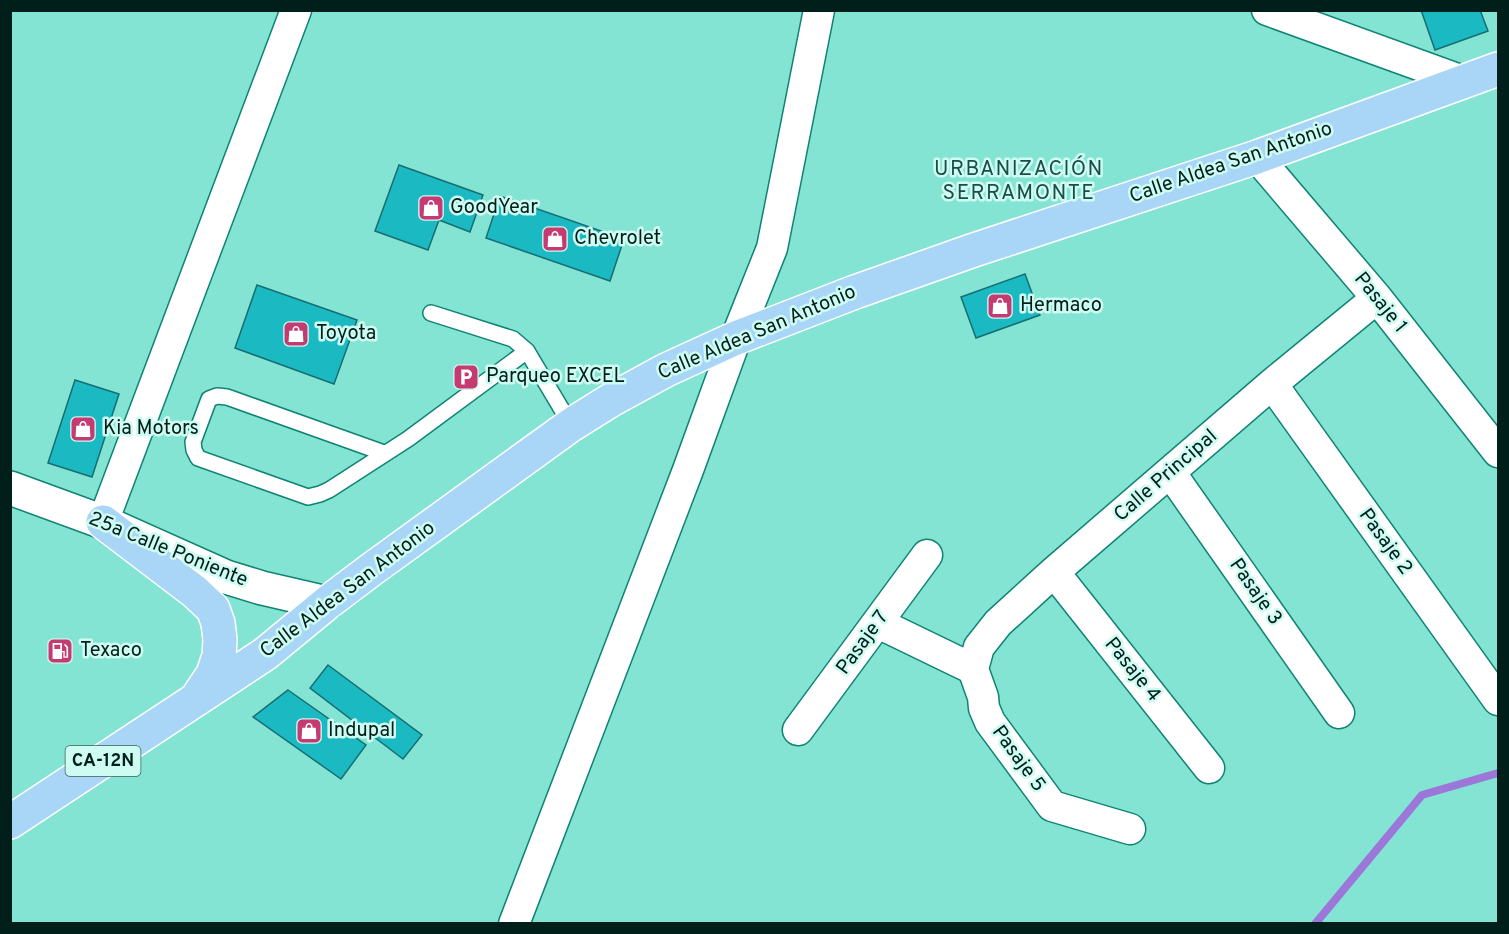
<svg xmlns="http://www.w3.org/2000/svg" width="1509" height="934" viewBox="0 0 1509 934" font-family="Overpass,sans-serif">
<style>
.lines{fill:none;stroke-linecap:round;stroke-linejoin:round}
.stream{stroke:#9d76d9;stroke-width:8}
.building{fill:#1bbac3;stroke:#176d72;stroke-width:1.5}
.service-casing{stroke:#0f8374;stroke-width:18}
.minor-casing{stroke:#0f8374;stroke-width:33}
.tertiary-casing{stroke:#0f8374;stroke-width:36}
.primary-casing{stroke:#fff;stroke-width:36}
.service{stroke:#fff;stroke-width:15}
.minor{stroke:#fff;stroke-width:30}
.tertiary{stroke:#fff;stroke-width:33}
.primary{stroke:#a9d6f7;stroke-width:33}
.labels{text-anchor:middle;dominant-baseline:central;stroke-width:5;stroke-linejoin:round;paint-order:stroke}
.shield{fill:#cefbf2;stroke:#3e615b;stroke-width:1.5}
.shield-label{font-size:18px;font-weight:bold;fill:#001f1a}
.street-label{font-size:20px;fill:#001f1a;stroke:#cefbf2}
.poi-label{font-size:20px;fill:#001f1a;stroke:#cefbf2;text-anchor:start}
.neighbourhood-label{font-size:21px;letter-spacing:1.5px;fill:#194e46;stroke:#cefbf2}
</style>
<rect width="100%" height="100%" fill="#83e4d3"/>
<g class="lines">
<path class="stream" d="M1315 924 1422 795 1498 773"/>
</g>
<path class="building" d="M1421 10H1480L1488 31 1435 50Z
M399 165 483 195 470 232 439 220 428 250 375 231Z
M500 196 624 239 610 281 486 238Z
M1025 274 1040 315 976 338 961 297Z
M257 285 357 320 334 384 235 348Z
M75 380 119 394 92 477 48 463Z
M328 665 422 735 403 759 310 688Z
M288 690 366 745 341 779 253 717Z"/>
<g class="lines">
<g class="service-casing">
<path id="service" d="M431 313 513 339 527 351 571 425
M384 453 227 397 217 396 209 399 193 442 194 450 198 458 308 497 320 494 329 490 408 439 527 351"/>
</g>
<g class="minor-casing">
<path id="minor" d="M1267 10 1463 81
M1257 157 1377 298 1498 452
M1272 384 1498 700
M1170 472 1339 713
M103 522 296 10
M1054 572 1209 768
M878 623 973 669
M973 669 979 647 998 623 1054 572 1272 384 1377 298
M973 669 983 697 984 708 990 722 1052 806 1130 829
M798 730 927 555
M514 924 688 470 736 338 772 248 819 10"/>
</g>
<g class="tertiary-casing">
<path id="tertiary" d="M10 488 103 522 226 577 262 588 327 603"/>
</g>
<g class="primary-casing">
<path id="primary" d="M103 522 195 592 213 609 218 623 220 640 219 656 213 674 199 695
M10 822 265 654 327 603 372 569 571 425 611 400 666 370 736 338 855 292 974 250 1257 157 1498 69"/>
</g>
<use href="#service" class="service"/>
<use href="#minor" class="minor"/>
<use href="#tertiary" class="tertiary"/>
<use href="#primary" class="primary"/>
</g>
<defs>
<g id="shop-square" transform="scale(1.35)"><rect x="-9" y="-9" width="18" height="18" rx="4" fill="#c53a71" stroke="#cefbf2"/><path d="M-5-2.5h2.3a2.7 3.5 0 0 1 5.4 0H5L5.5 6h-11ZM-1.5-2.5h3a1.5 2.3 0 0 0-3 0Z" fill="#fff"/></g>
<g id="parking-square" transform="scale(1.35)"><rect x="-9" y="-9" width="18" height="18" rx="4" fill="#c53a71" stroke="#cefbf2"/><path d="M-3.5-5.5H1a3.5 3.5 0 0 1 0 7H-1V5.5H-3.5ZM-1-3.4V-.6H.8a1.4 1.4 0 0 0 0-2.8Z" fill="#fff"/></g>
<g id="fuel-square" transform="scale(1.35)"><rect x="-9" y="-9" width="18" height="18" rx="4" fill="#c53a71" stroke="#cefbf2"/><path d="M-5.5-6h7V0h2V4h1.3V-2.5L3-4.5l.8-.8L6-3V5H2.5V1h-1V6h-7ZM-4.2-4.7v3.2H.2V-4.7Z" fill="#fff"/></g>
</defs>
<g fill-rule="evenodd">
<use href="#shop-square" x="431" y="208"/>
<use href="#shop-square" x="555" y="239"/>
<use href="#shop-square" x="1000" y="306"/>
<use href="#shop-square" x="296" y="334"/>
<use href="#parking-square" x="466" y="377"/>
<use href="#shop-square" x="83" y="429"/>
<use href="#fuel-square" x="60" y="651"/>
<use href="#shop-square" x="309" y="731"/>
</g>
<g class="labels">
<rect class="shield" x="65.5" y="746" width="75" height="30" rx="4.5"/>
<g class="shield-label">
<text x="103" y="761">CA-12N</text>
</g>
<g class="street-label">
<text transform="translate(1231 163) rotate(-19)">Calle Aldea San Antonio</text>
<text transform="translate(1380 303) rotate(51)">Pasaje 1</text>
<text transform="translate(757 333) rotate(-23)">Calle Aldea San Antonio</text>
<text transform="translate(1166 476) rotate(-41)">Calle Principal</text>
<text transform="translate(1385 542) rotate(54)">Pasaje 2</text>
<text transform="translate(168 550) rotate(22)">25a Calle Poniente</text>
<text transform="translate(348 590) rotate(-37)">Calle Aldea San Antonio</text>
<text transform="translate(1255 592) rotate(55)">Pasaje 3</text>
<text transform="translate(863 643) rotate(-54)">Pasaje 7</text>
<text transform="translate(1132 670) rotate(51)">Pasaje 4</text>
<text transform="translate(1018 759) rotate(54)">Pasaje 5</text>
</g>
<g class="poi-label">
<text x="450" y="208">GoodYear</text>
<text x="574" y="239">Chevrolet</text>
<text x="1020" y="306">Hermaco</text>
<text x="316" y="334">Toyota</text>
<text x="486" y="377">Parqueo EXCEL</text>
<text x="103" y="429">Kia Motors</text>
<text x="80" y="651">Texaco</text>
<text x="328" y="731">Indupal</text>
</g>
<g class="neighbourhood-label">
<text x="1019" y="169">URBANIZACIÓN<tspan x="1019" dy="24">SERRAMONTE</tspan></text>
</g>
</g>
<rect width="1509" height="934" fill="none" stroke="#001f1a" stroke-width="24"/>
</svg>
